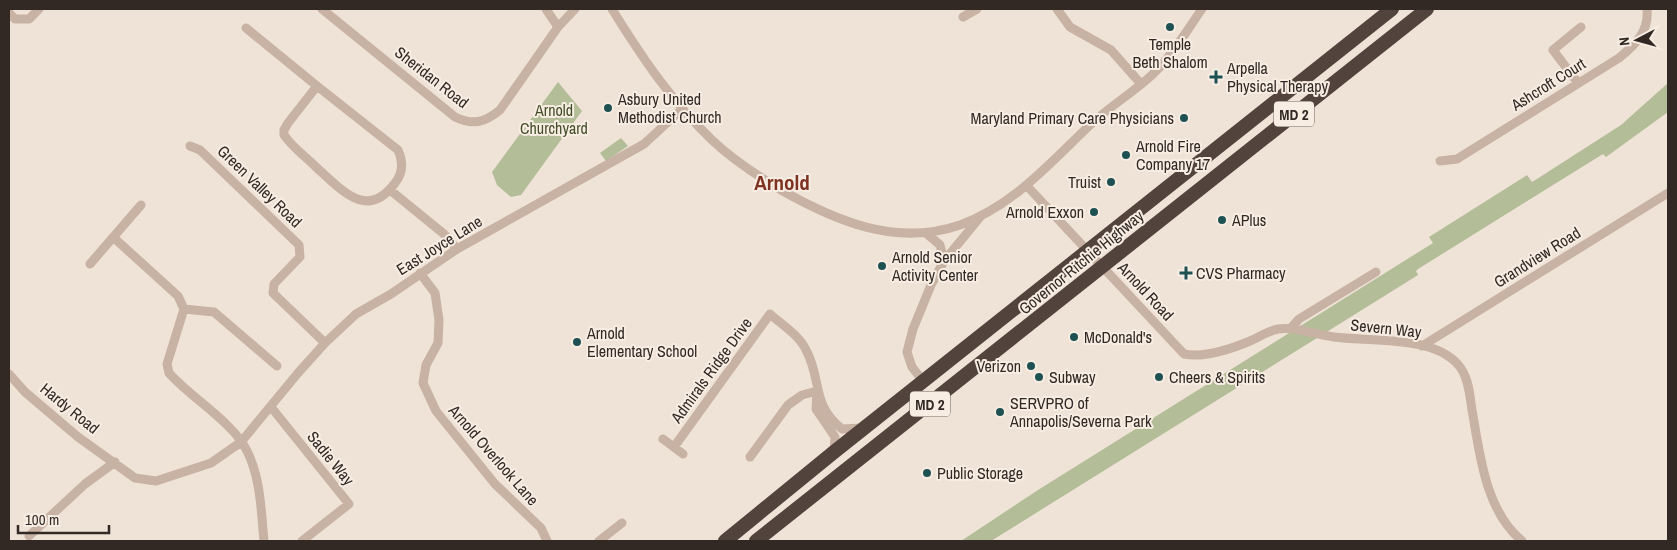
<svg xmlns="http://www.w3.org/2000/svg" width="1677" height="550" viewBox="0 0 1677 550" font-family="'Archivo Narrow',sans-serif">
<style>
.green{fill:#b3bd98}
.lines{fill:none;stroke-linecap:round;stroke-linejoin:round}
.minor{stroke:#c7b2a4;stroke-width:9}
.highway{stroke:#53433d;stroke-width:14}
.poi-dot{fill:#1d5152;stroke:#f8ede3;stroke-width:2}
.labels{text-anchor:middle;dominant-baseline:central;stroke-width:4;stroke-linejoin:round;paint-order:stroke}
.shield{fill:#f8ede3;stroke:#6d645e;stroke-width:1}
.shield-label{font-size:15px;font-weight:bold;fill:#322925}
.poi-label{font-size:16px;fill:#322925;stroke:#f8ede3;text-anchor:start}
.street-label{font-size:16px;fill:#322925;stroke:#f8ede3}
.park-label{font-size:16px;fill:#444f2a;stroke:#f8ede3}
.district-label{font-size:21px;font-weight:bold;fill:#7e3322;stroke:#f8ede3}
</style>
<rect width="100%" height="100%" fill="#efe3d7"/>
<path class="green" d="M558 82 582 111 521 195 511 197 497 185 492 172Z
M1668 83V112L1606 157 1603 154 1418 269 1416 271 1418 275 991 541H961L1038 490 1433 243 1429 237 1527 175 1532 182 1540 177 1621 125Z
M621 138 628 146 606 161 600 153Z"/>
<g class="lines">
<path class="minor" d="M322 9 455 117C474 126 485 122 500 110L558 27 575 9
M546 9 558 27
M612 9C641 56 672 102 712 140 733 160 756 175 781 190 836 221 896 247 960 225 1013 206 1050 163 1090 125 1110 106 1134 92 1153 74 1172 56 1187 30 1202 9
M1057 9 1070 27 1111 50 1141 84
M9 13 15 19H29L39 9
M963 17 977 9
M246 28 317 86
M1578 83 1553 50 1581 27
M317 86 398 150C403 161 403 173 395 183 367 221 342 190 317 168 306 157 293 148 284 135V130L288 123Z
M190 146 200 150 299 245 300 257 274 284 273 293 325 343
M1440 161 1457 159 1619 58C1636 44 1649 32 1647 9
M1027 186 1184 354C1204 358 1231 349 1250 341 1259 337 1268 331 1278 329 1295 326 1316 335 1334 337 1369 342 1440 334 1462 370 1469 381 1470 397 1472 410 1480 455 1485 510 1522 541
M390 190 444 234 457 249
M926 233 940 245 944 261
M113 237 178 296 184 309 167 364 169 373C190 397 234 423 247 451 261 479 261 511 264 541
M90 264 141 205
M420 273 435 293 439 320 438 343 426 365 423 383 436 411 495 484 541 528 547 541
M184 309 214 312 277 366
M1290 329 1299 319 1376 272
M1422 346 1668 193
M9 374 25 392 78 437 135 478 156 481 211 463 241 442 298 373 325 343 356 314 391 294 457 249 644 144 682 109
M923 381 912 367 907 352 913 329 931 285 944 261 981 216
M817 391 816 409 835 437 834 452
M271 407 349 504 302 541
M663 439 683 454
M674 447 770 314C782 325 799 335 806 350 822 379 811 405 842 429L862 428
M750 457 788 405 802 395 817 391
M29 536 85 484 115 462
M599 541 622 523"/>
<path class="highway" d="M725 541 834 452 1392 9
M756 541 1427 9"/>
</g>
<g class="poi-dot">
<circle cx="1170" cy="27" r="5"/>
<path d="M1213.5 69.5h5v5h5v5h-5v5h-5v-5h-5v-5h5z"/>
<circle cx="608" cy="108" r="5"/>
<circle cx="1184" cy="118" r="5"/>
<circle cx="1126" cy="155" r="5"/>
<circle cx="1111" cy="182" r="5"/>
<circle cx="1094" cy="212" r="5"/>
<circle cx="1222" cy="220" r="5"/>
<circle cx="882" cy="266" r="5"/>
<path d="M1183.5 265.5h5v5h5v5h-5v5h-5v-5h-5v-5h5z"/>
<circle cx="1074" cy="337" r="5"/>
<circle cx="577" cy="342" r="5"/>
<circle cx="1031" cy="366" r="5"/>
<circle cx="1039" cy="377" r="5"/>
<circle cx="1159" cy="377" r="5"/>
<circle cx="1000" cy="412" r="5"/>
<circle cx="927" cy="473" r="5"/>
</g>
<g class="labels">
<g class="shield">
<rect x="1274" y="101.5" width="40" height="25" rx="4"/>
<rect x="910" y="391.5" width="40" height="25" rx="4"/>
</g>
<g class="shield-label">
<text x="1294" y="114">MD 2</text>
<text x="930" y="404">MD 2</text>
</g>
<g class="poi-label">
<text x="1170" y="44" text-anchor="middle">Temple<tspan x="1170" dy="18">Beth Shalom</tspan></text>
<text x="1227" y="68">Arpella<tspan x="1227" dy="18">Physical Therapy</tspan></text>
<text x="618" y="99">Asbury United<tspan x="618" dy="18">Methodist Church</tspan></text>
<text x="1174" y="118" text-anchor="end">Maryland Primary Care Physicians</text>
<text x="1136" y="146">Arnold Fire<tspan x="1136" dy="18">Company 17</tspan></text>
<text x="1101" y="182" text-anchor="end">Truist</text>
<text x="1084" y="212" text-anchor="end">Arnold Exxon</text>
<text x="1232" y="220">APlus</text>
<text x="892" y="257">Arnold Senior<tspan x="892" dy="18">Activity Center</tspan></text>
<text x="1196" y="273">CVS Pharmacy</text>
<text x="587" y="333">Arnold<tspan x="587" dy="18">Elementary School</tspan></text>
<text x="1084" y="337">McDonald's</text>
<text x="1021" y="366" text-anchor="end">Verizon</text>
<text x="1049" y="377">Subway</text>
<text x="1169" y="377">Cheers &amp; Spirits</text>
<text x="1010" y="403">SERVPRO of<tspan x="1010" dy="18">Annapolis/Severna Park</tspan></text>
<text x="937" y="473">Public Storage</text>
</g>
<g class="street-label">
<text transform="translate(432 77) rotate(38)">Sheridan Road</text>
<text transform="translate(1548 84) rotate(-32)">Ashcroft Court</text>
<text transform="translate(260 186) rotate(44)">Green Valley Road</text>
<text transform="translate(439 245) rotate(-32)">East Joyce Lane</text>
<text transform="translate(1537 257) rotate(-32)">Grandview Road</text>
<text transform="translate(1081 262) rotate(-39)">Governor Ritchie Highway</text>
<text transform="translate(1146 291) rotate(47)">Arnold Road</text>
<text transform="translate(1386 328) rotate(6)">Severn Way</text>
<text transform="translate(711 370) rotate(-54)">Admirals Ridge Drive</text>
<text transform="translate(70 408) rotate(39)">Hardy Road</text>
<text transform="translate(494 455) rotate(49)">Arnold Overlook Lane</text>
<text transform="translate(331 458) rotate(51)">Sadie Way</text>
</g>
<g class="park-label">
<text x="554" y="110">Arnold<tspan x="554" dy="18">Churchyard</tspan></text>
</g>
<g class="district-label">
<text x="782" y="182">Arnold</text>
</g>
</g>
<rect width="1677" height="550" fill="none" stroke="#322925" stroke-width="20"/>
<g transform="translate(1637 40) rotate(264)" stroke="#f8ede3" stroke-width="4" paint-order="stroke">
<path d="M0-4L9 19L0 12L-9 19Z" fill="#322925"/>
<text y="-8" font-size="14" font-weight="bold" text-anchor="middle" fill="#322925">N</text>
</g>
<path d="M18 525v8h91v-8" fill="none" stroke="#322925" stroke-width="2.5"/>
<text x="25" y="525" font-size="15" fill="#322925" stroke="#f8ede3" stroke-width="4" paint-order="stroke">100 m</text>
</svg>
